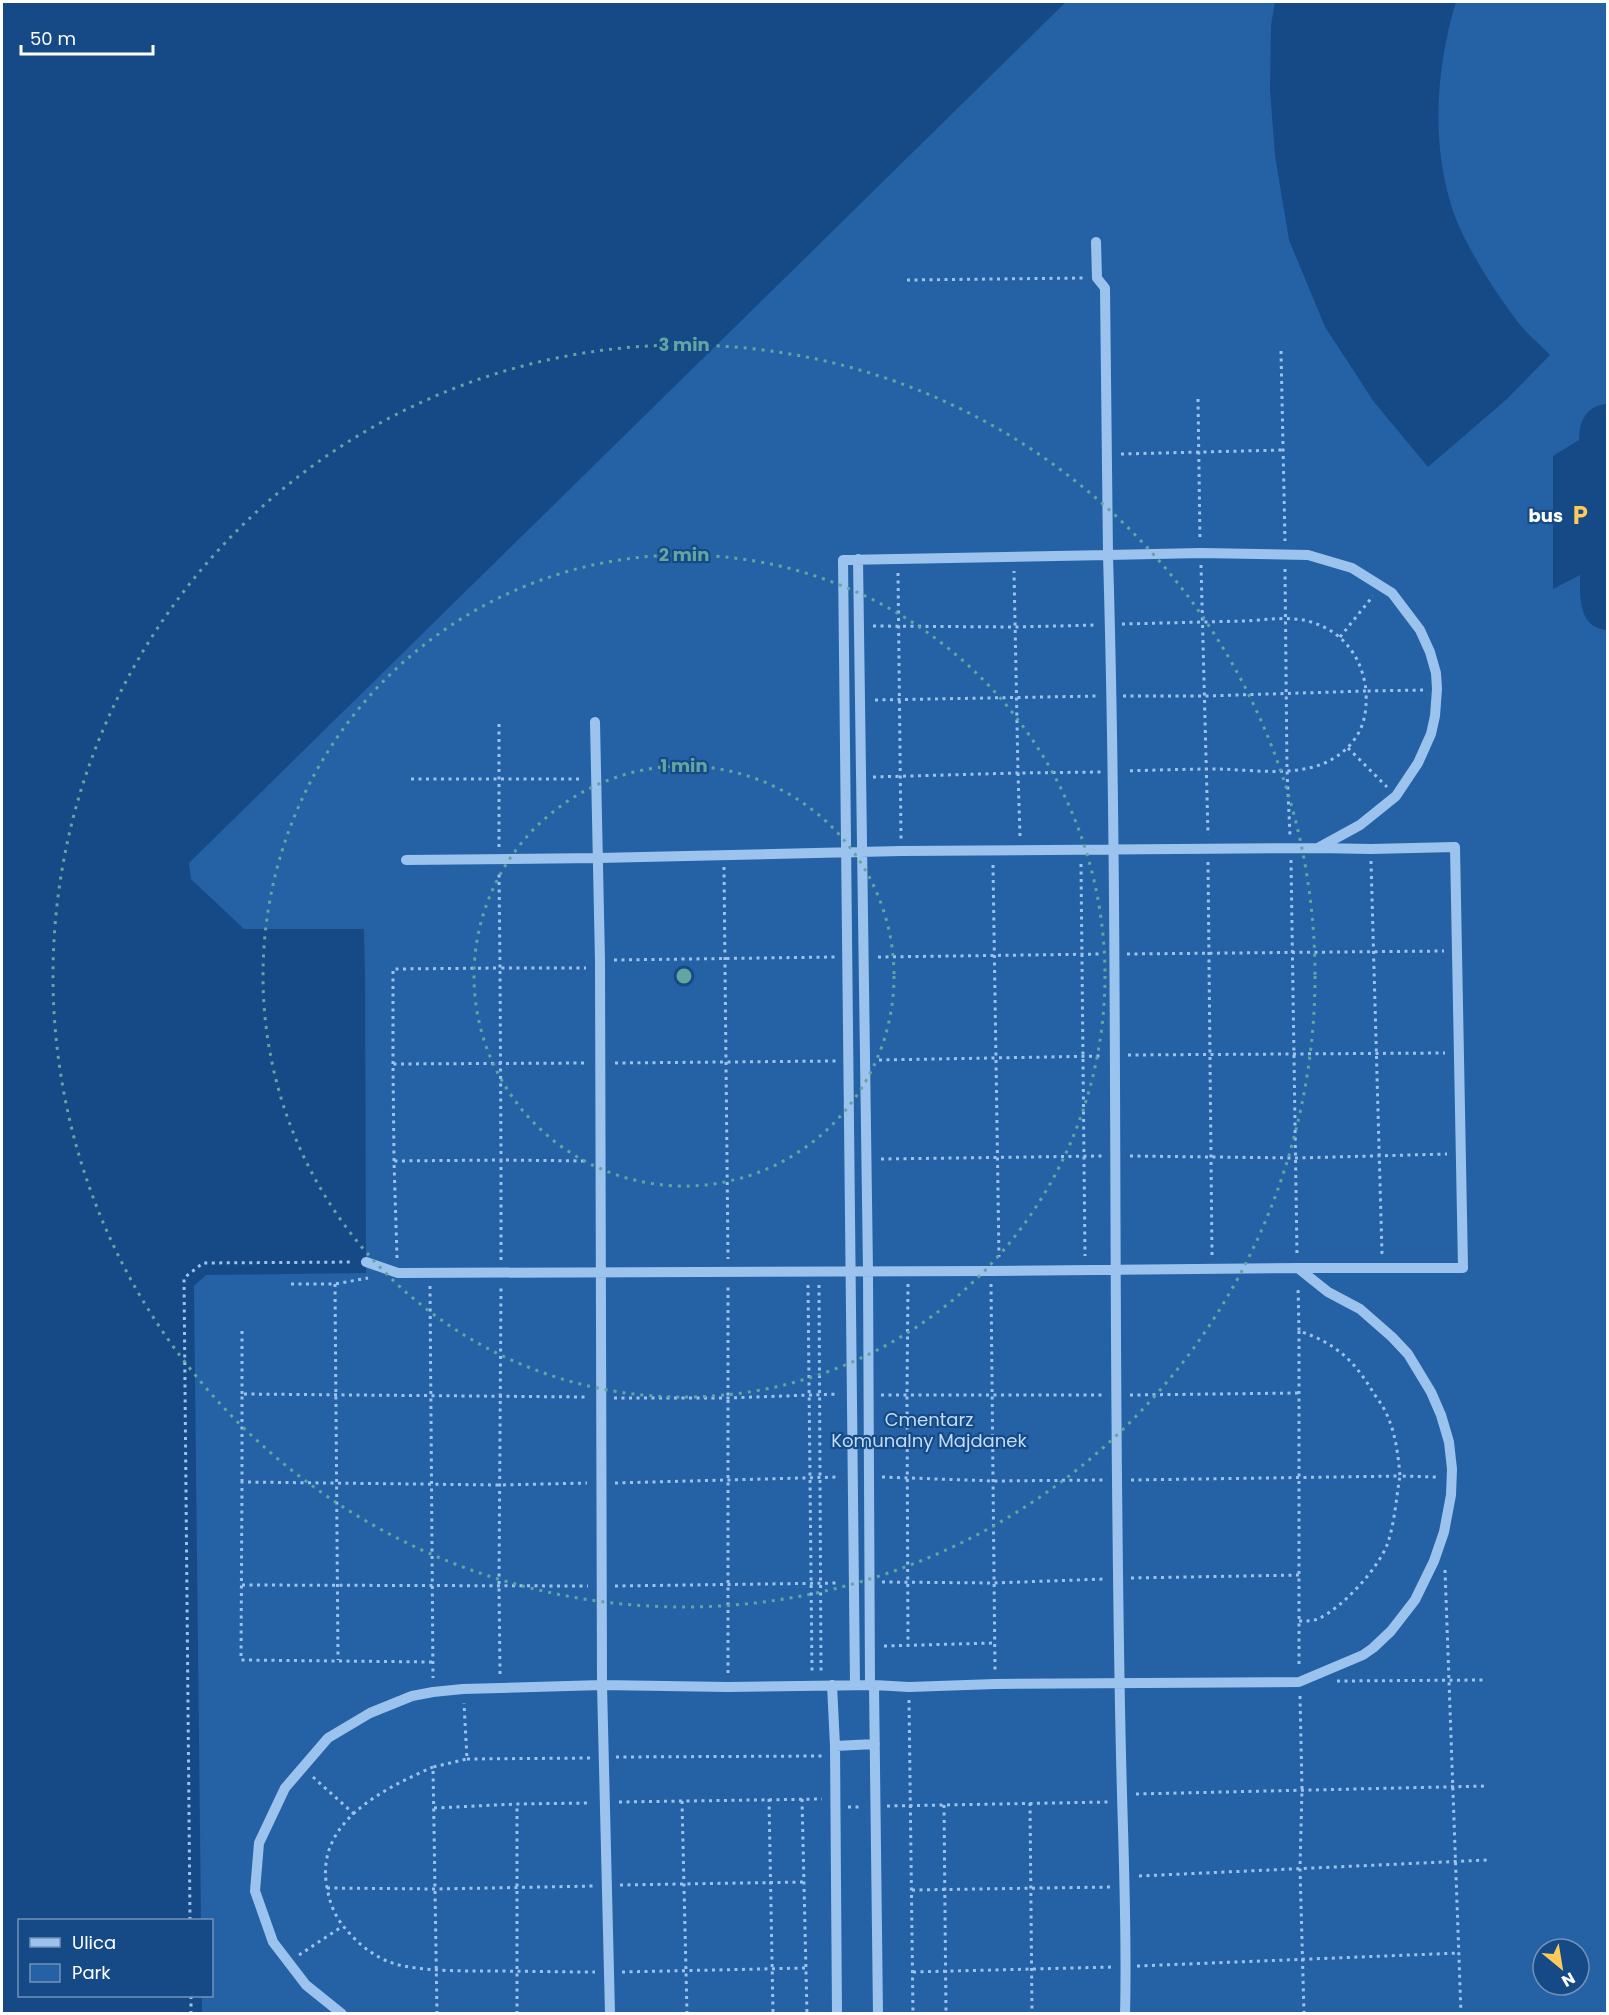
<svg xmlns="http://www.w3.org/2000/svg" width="1609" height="2015" viewBox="0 0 1609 2015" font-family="Poppins,sans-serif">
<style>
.green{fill:#2562a5;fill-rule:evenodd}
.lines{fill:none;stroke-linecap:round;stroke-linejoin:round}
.path{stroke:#9cc3ee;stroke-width:3;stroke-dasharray:3 4.5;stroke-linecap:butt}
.minor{stroke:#9cc3ee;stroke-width:10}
.ring{fill:none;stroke:#63a6a1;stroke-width:3;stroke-dasharray:3 6}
.labels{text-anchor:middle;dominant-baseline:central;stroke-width:4.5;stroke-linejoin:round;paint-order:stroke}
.poi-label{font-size:18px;font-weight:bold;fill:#fff;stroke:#164a87;text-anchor:end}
.park-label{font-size:18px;fill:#c2ddfa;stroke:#164a87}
.centre{fill:#63a6a1;stroke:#164a87;stroke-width:3}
.ring-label{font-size:18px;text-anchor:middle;font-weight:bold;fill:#63a6a1;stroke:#164a87;stroke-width:4.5;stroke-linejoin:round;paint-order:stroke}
</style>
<rect width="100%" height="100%" fill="#164a87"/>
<path class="green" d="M1066 2H1275L1271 25 1270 90 1275 156 1289 240 1325 327 1374 402 1428 467 1507 399 1550 355C1541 345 1529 336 1521 326 1498 297 1463 243 1452 208 1431 142 1436 68 1456 2H1607V404C1587 405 1579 421 1579 440L1553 456V589L1580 575C1580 597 1578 629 1608 630L1607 2013H202V1996H212V1920H201L194 1286 206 1275 366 1273 365 975 364 929H244L191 879 189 863ZM1543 1949H1579V1985H1543Z"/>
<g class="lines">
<path class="path" d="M907 280 1083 278
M1281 351 1285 541
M1198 399 1200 541
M1121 454 1282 450
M1201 565 1208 835
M1285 569 1287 771 1290 835
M898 573 901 839
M1122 624C1163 623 1204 622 1245 621 1267 620 1293 615 1314 623 1345 633 1363 660 1366 691L1423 690
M873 626 1015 627 1097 625
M1340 637 1373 596
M1123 696H1205L1366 691C1367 713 1364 730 1349 746 1316 781 1262 770 1218 769 1187 769 1156 770 1126 771
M875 700 1099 696
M1348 748 1387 787
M873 777 1018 773 1014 571
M411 779H582
M1020 836 1018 773 1101 772
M499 847V720
M1291 860 1297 1255
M1371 861 1382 1254
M1208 862 1212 1255
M1081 864 1085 1256
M993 865 999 1257
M724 867 728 1259
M1127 954 1444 951
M878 957 1102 954
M614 960 835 957
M1128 1055 1445 1053
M879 1060 1103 1056
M615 1063 836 1061
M393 1064V969L500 968 499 872
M1130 1156 1297 1158 1447 1154
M881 1159 1102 1156
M394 1161 393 1064 587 1063
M397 1258 394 1161 501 1160 500 968H586
M501 1260V1160L587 1161
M291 1284H335L368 1278
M335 1284 338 1660
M908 1284 907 1396 908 1645
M991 1284 995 1670
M808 1285 812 1671
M819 1285 821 1672
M430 1286 433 1678
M1299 1331V1668
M242 1394V1330
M881 1395H1103
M1130 1395 1299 1393
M614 1398H727L839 1394
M882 1477 993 1481 1103 1480
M1131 1480 1400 1476C1398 1453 1395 1428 1383 1407 1380 1402 1376 1397 1373 1392 1353 1359 1335 1343 1299 1331L1298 1286
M242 1482V1394L587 1397
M615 1483 839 1477
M1445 1570 1461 2014
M1131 1578 1299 1575
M882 1582 994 1583 1104 1579
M242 1585 588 1586
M615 1586 840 1583
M1299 1621C1306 1621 1312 1621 1318 1619 1343 1607 1377 1570 1387 1545 1395 1523 1396 1498 1400 1476L1437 1477
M884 1646 994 1643
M432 1662 241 1660 242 1482 499 1485 587 1483
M728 1673V1284
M500 1674 499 1586 501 1285
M1337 1681 1485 1680
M1300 1696 1302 1789 1300 1868 1304 2014
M909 1700 913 2014
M616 1757 822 1756
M467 1759 591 1758
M433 1767C386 1788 319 1819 326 1881 328 1896 332 1911 341 1923 355 1942 375 1959 399 1965 427 1971 457 1971 485 1971 522 1971 558 1972 595 1972
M313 1777 354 1814
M1136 1794 1487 1786
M769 1799 773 2014
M802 1799 807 2014
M682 1801 687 2014
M619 1802 822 1799
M1030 1803 1032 2014
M944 1805 946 2014
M887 1806 1109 1802
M848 1807H863
M434 1808 517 1804 591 1803
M1139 1876 1487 1860
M620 1885 804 1882
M327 1888 435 1889 595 1886
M912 1890 1111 1887
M190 1920 184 1278 203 1263 354 1262
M299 1955 343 1926
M1137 1966 1459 1953
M622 1972 806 1968
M913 1972 1113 1967
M191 1996V2014
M437 2014 433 1767 467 1759 464 1703
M517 2014V1804"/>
<path class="minor" d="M858 559 868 1271 870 1685
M595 722 600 961 602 1685 610 2014
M406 860 598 858 901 851 1318 848 1360 825 1396 796 1418 763 1431 734 1435 716 1437 689 1436 673 1430 652 1420 630 1392 593 1352 568 1308 555 1201 553 1108 555C1117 863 1114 1171 1117 1479 1118 1584 1119 1689 1122 1794 1124 1867 1127 1940 1125 2014
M1298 1268H1463L1455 847 1371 849 1318 848
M832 1685 835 1746 837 2014
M855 1685 843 560 1108 555 1105 288 1097 278 1096 242
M874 1685 878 2014
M835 1746 875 1744
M342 2014 306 1985 273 1942 255 1891 259 1843 285 1788 328 1738 370 1713 412 1696 433 1692 463 1689 602 1685 728 1687 874 1685 909 1687 995 1684 1299 1682 1363 1655 1373 1648 1391 1631 1415 1600 1434 1561 1444 1532 1451 1495 1452 1469 1449 1442 1441 1415 1431 1392 1408 1354 1392 1337 1360 1309 1328 1292 1298 1268 991 1271 398 1273 366 1262"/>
</g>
<g class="ring">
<circle cx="684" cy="976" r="210"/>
<circle cx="684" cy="976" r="421"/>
<circle cx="684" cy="976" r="631"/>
</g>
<defs>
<g id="parking-bare" transform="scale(1.62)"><path d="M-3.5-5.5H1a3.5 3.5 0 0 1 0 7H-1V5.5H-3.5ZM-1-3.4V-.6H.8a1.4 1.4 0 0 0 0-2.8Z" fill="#ffca59" stroke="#164a87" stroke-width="2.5" paint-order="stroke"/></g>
</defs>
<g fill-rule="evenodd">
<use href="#parking-bare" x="1580" y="515"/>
</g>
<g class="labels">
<g class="poi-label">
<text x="1563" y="515">bus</text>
</g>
<g class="park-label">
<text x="929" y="1419">Cmentarz<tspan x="929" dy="21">Komunalny Majdanek</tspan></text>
</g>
</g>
<circle cx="684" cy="976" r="9" class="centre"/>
<g class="ring-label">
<text x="684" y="351">3 min</text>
<text x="684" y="561">2 min</text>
<text x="684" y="772">1 min</text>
</g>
<rect width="1609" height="2015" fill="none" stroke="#ffffff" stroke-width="6"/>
<rect x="18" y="1919" width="195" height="78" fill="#164a87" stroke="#7392b7" stroke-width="1.5"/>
<rect x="30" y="1938" width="30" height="9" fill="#9cc3ee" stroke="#7392b7" stroke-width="1.5"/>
<text x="72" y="1949" font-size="18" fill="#ffffff">Ulica</text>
<rect x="30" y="1964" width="30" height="18" fill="#2562a5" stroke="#7392b7" stroke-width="1.5"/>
<text x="72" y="1979" font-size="18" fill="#ffffff">Park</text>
<g transform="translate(1561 1967) rotate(150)"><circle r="28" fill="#164a87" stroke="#7392b7" stroke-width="1.5"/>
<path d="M0-4.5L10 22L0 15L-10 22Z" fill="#ffca59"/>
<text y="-9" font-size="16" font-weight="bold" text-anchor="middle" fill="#ffffff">N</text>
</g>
<path d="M21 45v9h132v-9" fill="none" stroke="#ffffff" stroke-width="3"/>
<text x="30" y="45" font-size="18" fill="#ffffff" stroke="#164a87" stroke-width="4.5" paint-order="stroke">50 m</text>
</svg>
